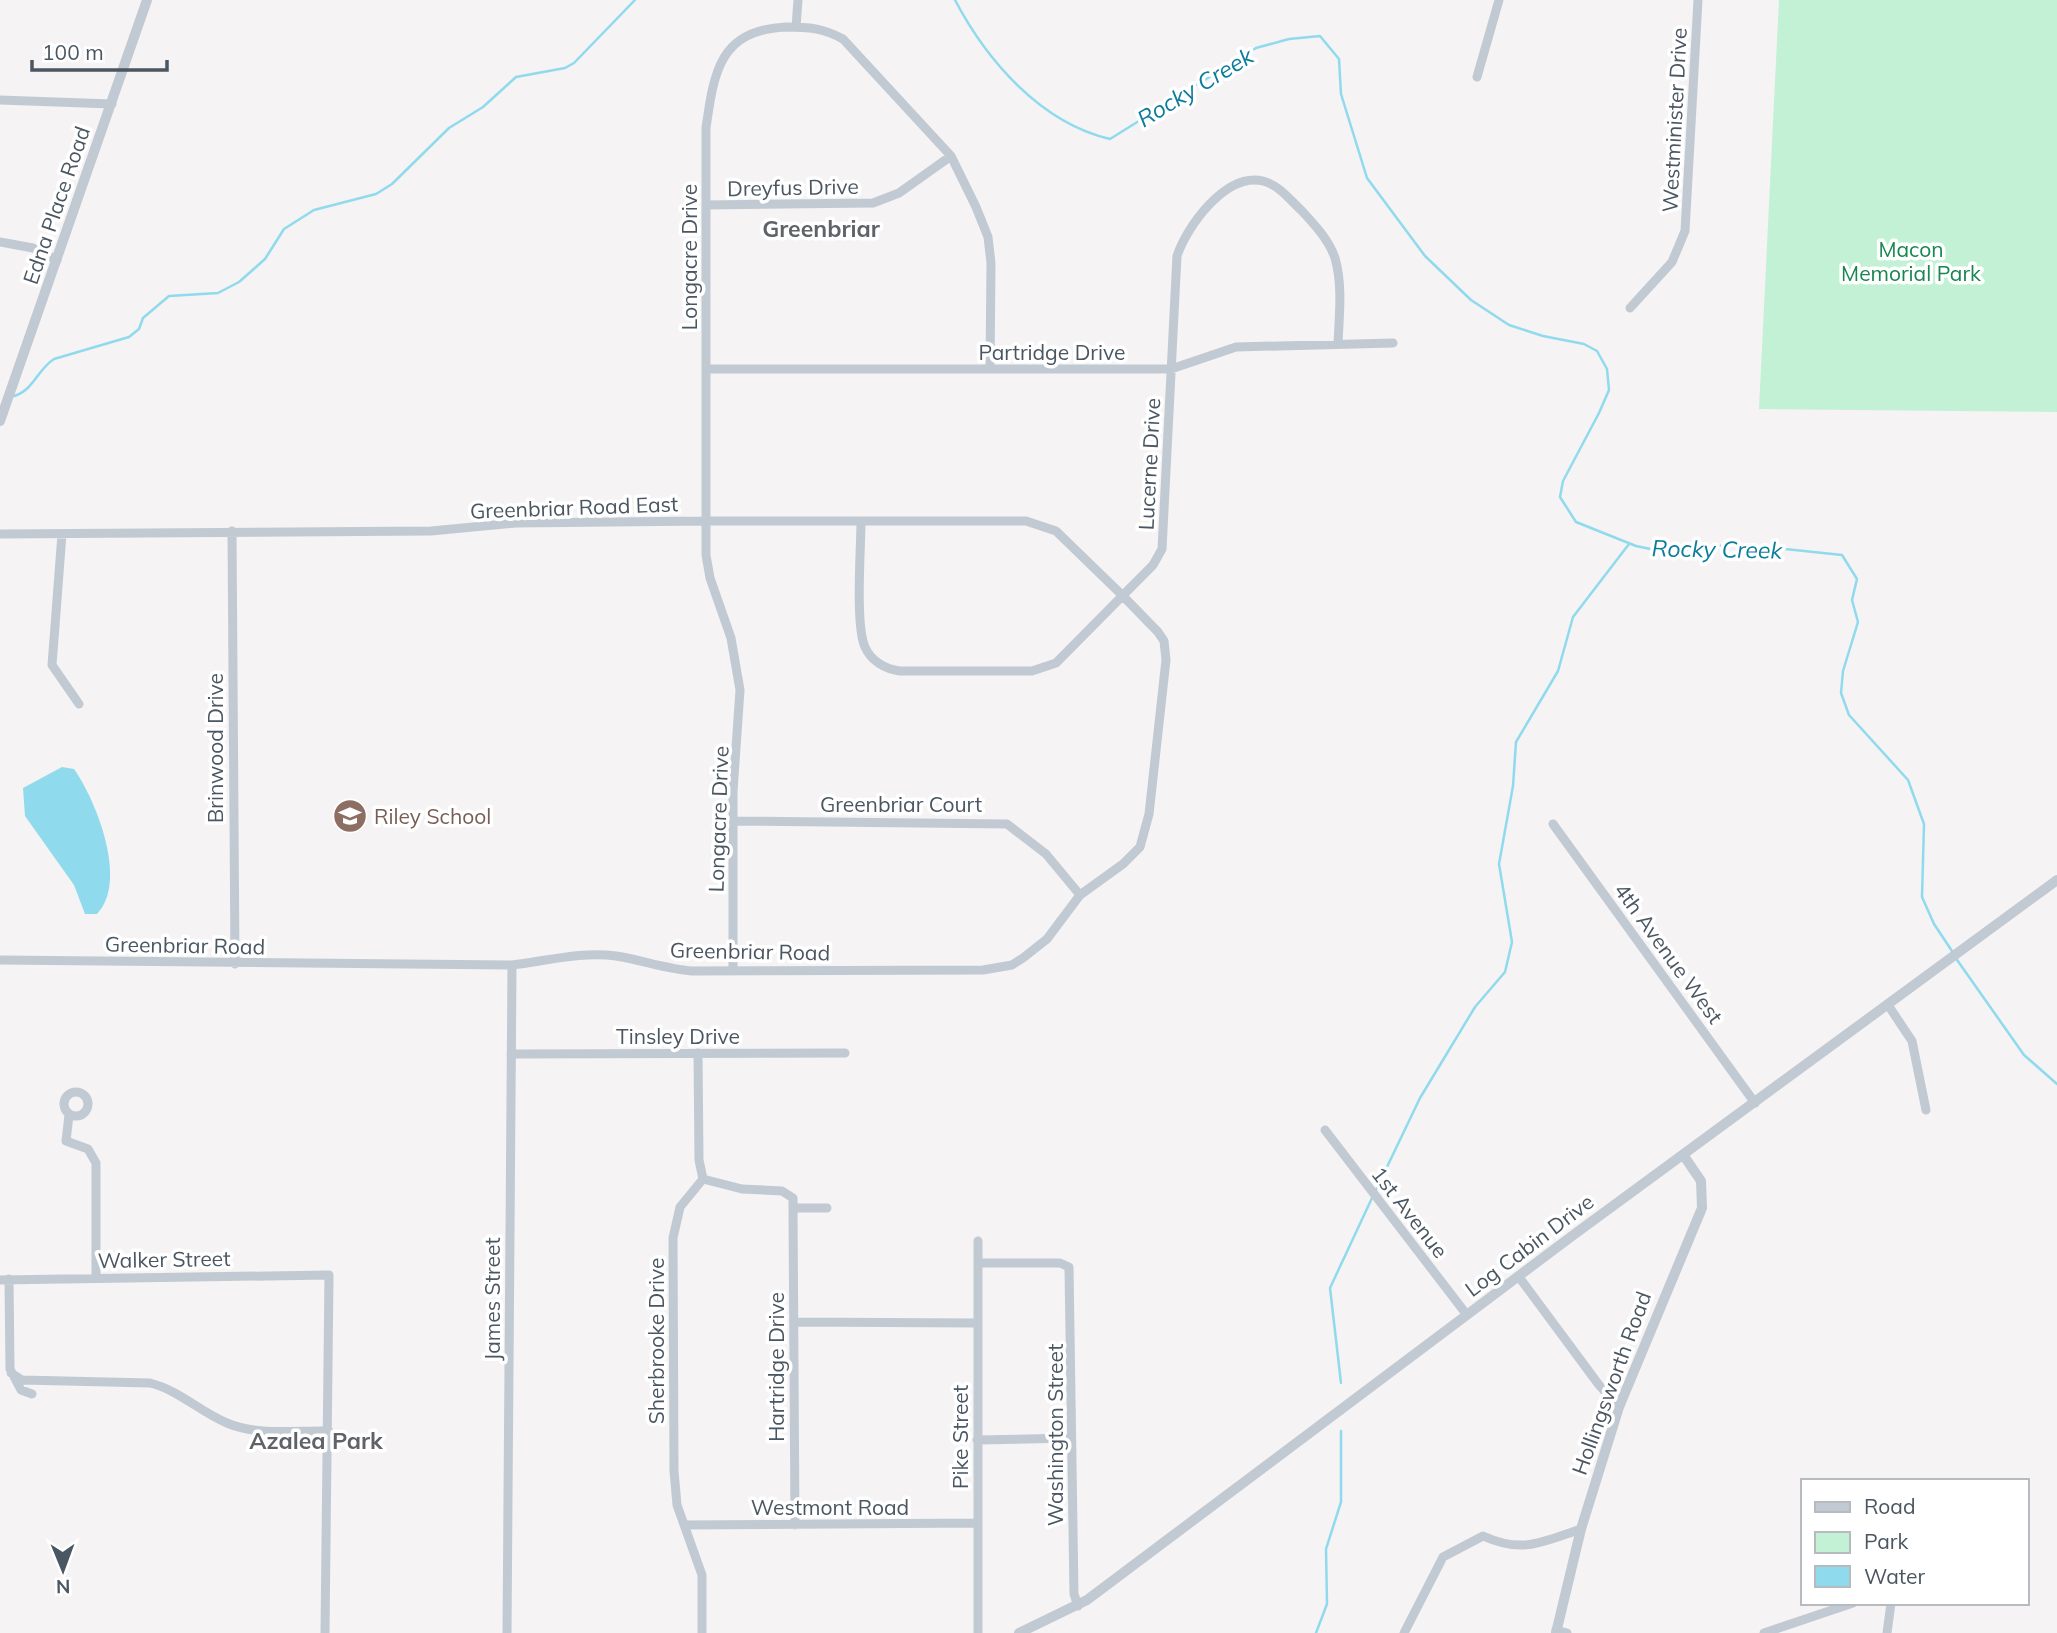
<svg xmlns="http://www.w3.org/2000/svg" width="2057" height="1633" viewBox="0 0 2057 1633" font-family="Mulish,sans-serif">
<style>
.green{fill:#c3f1d5}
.water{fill:#90daee}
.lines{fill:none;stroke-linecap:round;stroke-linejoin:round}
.stream{stroke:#90daee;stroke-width:2.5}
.minor{stroke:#c1cad2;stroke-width:9}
.tertiary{stroke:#c1cad2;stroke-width:10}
.labels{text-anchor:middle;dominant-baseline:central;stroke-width:7;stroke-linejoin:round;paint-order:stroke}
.street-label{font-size:21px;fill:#4a5661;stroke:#fff}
.park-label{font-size:21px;fill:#17864f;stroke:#fff}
.education-label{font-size:21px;fill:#785e54;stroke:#fff;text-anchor:start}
.water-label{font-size:23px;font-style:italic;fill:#0c7c9b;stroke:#fff}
.neighbourhood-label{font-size:23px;font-weight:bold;fill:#5f6368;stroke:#fff}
</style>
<rect width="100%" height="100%" fill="#f5f3f3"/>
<path class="green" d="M1779 0H2057V412L1759 409Z"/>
<path class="water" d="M62 767 74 769C96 800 129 882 97 914H85L74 885 25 816 23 788Z"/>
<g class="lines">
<path class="stream" d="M955 0C987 61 1041 123 1110 139L1256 48 1289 39 1320 36 1339 59 1341 94 1367 178 1425 256 1471 300 1509 325 1543 336 1584 344 1597 351 1607 369 1609 390 1599 413 1563 481 1560 497 1576 522 1636 546 1665 552 1736 544 1842 555 1857 579 1852 600 1858 622 1843 671 1841 693 1849 715 1908 780 1924 824 1922 897 1934 924 1952 951
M14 396C34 390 37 370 54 359L129 337 139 329 143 318 169 296 218 293 239 282 265 259 284 229 314 210 376 194 392 184 449 128 483 107 516 77 565 68 574 63 635 0
M1955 957 2024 1055 2057 1084
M1375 1192 1420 1098 1475 1007 1505 972 1512 942 1499 864 1513 786 1516 742 1558 671 1573 617 1629 544
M1341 1383 1330 1288 1372 1198
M1316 1633 1327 1604 1326 1549 1341 1502V1431"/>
<path class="minor" d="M796 27 798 0
M1477 77 1499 0
M0 100 112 104
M707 205 873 203 899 193 951 156
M0 242 33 248 57 260
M1630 308 1672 262 1685 231 1698 0
M706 369H1171L1236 347 1393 343
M861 521C861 548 855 625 865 647 871 661 885 669 900 671H1032L1056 663 1153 565 1162 549 1177 256C1187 226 1226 172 1263 181 1279 185 1290 200 1301 210 1314 224 1329 240 1335 258 1343 286 1339 316 1338 344
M232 531 235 964
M0 534 431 531 516 523 706 521H1026L1056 531 1122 595 1158 632 1164 641 1166 660 1149 814 1140 847 1123 864 1080 895 1047 939 1023 958 1012 965 983 970 692 971C666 969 642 960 616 956 583 951 546 961 512 965L0 960
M62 534 52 665 79 704
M733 821 1007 824 1046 854 1080 895
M1553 824 1755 1103
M733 970V791L740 690 731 638 710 578 706 555V128C714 71 720 30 786 27 809 27 823 28 843 39L951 156 976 207 988 237 991 263 990 369
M1888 1005 1912 1041 1926 1110
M698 1053 699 1160 703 1179
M511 1054 845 1053
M64 1104a12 12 0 1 1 24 0a12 12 0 1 1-24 0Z
M69 1115 66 1141 88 1149 96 1163V1278
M1325 1130 1467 1315
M703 1179 742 1189 782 1191 793 1198V1208H827
M793 1208 795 1525
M978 1241V1633
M978 1263H1060L1069 1267 1074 1594 1078 1606
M1519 1277 1599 1385 1619 1407
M9 1279 10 1369 21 1390 32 1394
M0 1280 329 1275 325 1633
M794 1322 977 1323
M11 1373 22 1380 150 1383C179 1390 200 1412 227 1423 257 1436 296 1430 329 1431
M977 1440 1071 1438
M684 1525 977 1523
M1556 1630 1567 1633
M507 1633 512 965
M702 1633V1575L677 1505 674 1471 673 1238 680 1207 703 1179
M1404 1633 1443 1557 1483 1536C1523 1554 1542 1542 1581 1529
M1764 1633 1853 1603
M1887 1633 1891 1603"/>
<path class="tertiary" d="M0 421 147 0
M1019 1633 1087 1600 1572 1236 2057 880
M1556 1633 1581 1529 1619 1407 1702 1208 1701 1181 1684 1156"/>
</g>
<defs>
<g id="school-disc" transform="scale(1.75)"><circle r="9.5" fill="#8d6e63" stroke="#fff"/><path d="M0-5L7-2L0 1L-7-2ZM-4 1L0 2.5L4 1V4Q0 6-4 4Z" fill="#fff"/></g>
</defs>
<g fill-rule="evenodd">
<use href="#school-disc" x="350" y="816"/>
</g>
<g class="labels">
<g class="street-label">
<text transform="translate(1674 120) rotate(-87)">Westminister Drive</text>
<text transform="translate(793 187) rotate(-1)">Dreyfus Drive</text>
<text transform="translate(56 205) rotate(-71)">Edna Place Road</text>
<text transform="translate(689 257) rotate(-90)">Longacre Drive</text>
<text x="1052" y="352">Partridge Drive</text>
<text transform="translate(1149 464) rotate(-87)">Lucerne Drive</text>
<text transform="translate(574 507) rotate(-2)">Greenbriar Road East</text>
<text transform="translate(215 748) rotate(-90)">Brinwood Drive</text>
<text x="901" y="804">Greenbriar Court</text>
<text transform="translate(718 819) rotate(-88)">Longacre Drive</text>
<text transform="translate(185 945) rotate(1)">Greenbriar Road</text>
<text transform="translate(750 951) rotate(1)">Greenbriar Road</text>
<text transform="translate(1669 953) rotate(54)">4th Avenue West</text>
<text x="678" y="1036">Tinsley Drive</text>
<text transform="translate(1410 1212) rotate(52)">1st Avenue</text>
<text transform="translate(1529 1245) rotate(-37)">Log Cabin Drive</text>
<text transform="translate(164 1259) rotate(-1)">Walker Street</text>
<text transform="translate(492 1299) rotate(-90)">James Street</text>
<text transform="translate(656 1341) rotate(-90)">Sherbrooke Drive</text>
<text transform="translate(776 1367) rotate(-90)">Hartridge Drive</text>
<text transform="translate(1611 1383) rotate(-70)">Hollingsworth Road</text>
<text transform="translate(1055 1435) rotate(-90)">Washington Street</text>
<text transform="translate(960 1437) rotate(-90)">Pike Street</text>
<text x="830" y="1507">Westmont Road</text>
</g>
<g class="park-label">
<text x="1911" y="249">Macon<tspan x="1911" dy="24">Memorial Park</tspan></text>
</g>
<g class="education-label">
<text x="374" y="816">Riley School</text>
</g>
<g class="water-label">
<text transform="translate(1195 87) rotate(-31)">Rocky Creek</text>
<text transform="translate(1717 549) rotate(1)">Rocky Creek</text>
</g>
<g class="neighbourhood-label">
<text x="821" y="228">Greenbriar</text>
<text x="316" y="1440">Azalea Park</text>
</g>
</g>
<rect x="1801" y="1479" width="228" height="126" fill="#ffffff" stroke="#b7bbc0" stroke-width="2"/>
<rect x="1815" y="1502" width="35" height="10" fill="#c1cad2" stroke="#b7bbc0" stroke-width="2"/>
<text x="1864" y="1514" font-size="21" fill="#4a5661">Road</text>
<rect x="1815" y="1532" width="35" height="21" fill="#c3f1d5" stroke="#b7bbc0" stroke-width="2"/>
<text x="1864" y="1549" font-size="21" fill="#4a5661">Park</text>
<rect x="1815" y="1566" width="35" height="21" fill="#90daee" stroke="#b7bbc0" stroke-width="2"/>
<text x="1864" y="1584" font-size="21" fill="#4a5661">Water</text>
<g transform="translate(63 1570) rotate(179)" stroke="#ffffff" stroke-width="5" paint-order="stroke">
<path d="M0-5L12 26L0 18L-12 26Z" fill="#4a5661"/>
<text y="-10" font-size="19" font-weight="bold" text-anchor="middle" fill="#4a5661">N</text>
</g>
<path d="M32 60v10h135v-10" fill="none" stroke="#4a5661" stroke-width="3.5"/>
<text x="42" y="60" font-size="21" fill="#4a5661" stroke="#ffffff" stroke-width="5" paint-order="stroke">100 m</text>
</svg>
